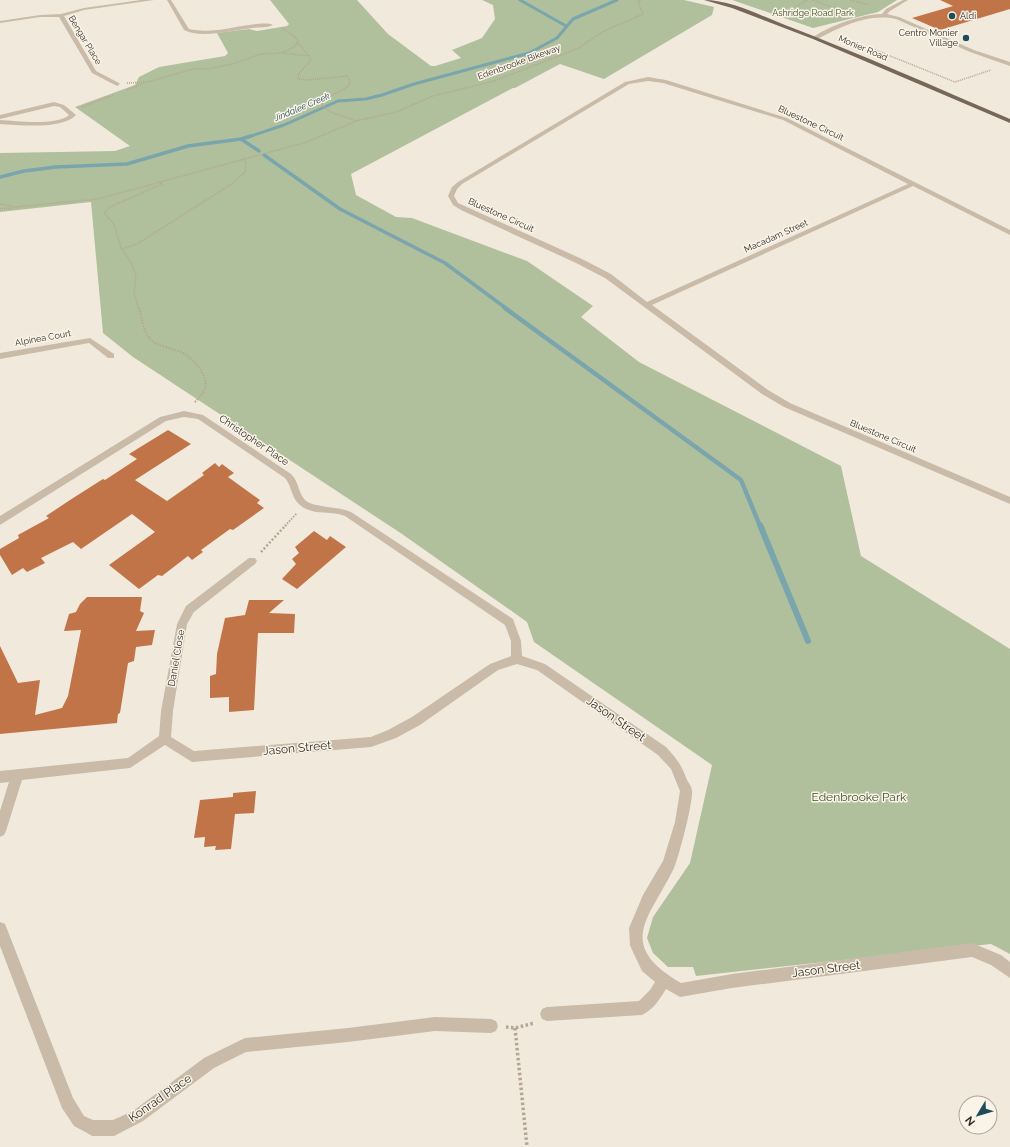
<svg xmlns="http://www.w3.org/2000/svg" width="1010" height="1147" viewBox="0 0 1010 1147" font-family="Raleway,sans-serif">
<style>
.green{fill:#b0c09c}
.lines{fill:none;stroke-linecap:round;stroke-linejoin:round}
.stream-far3{stroke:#7ba5ad;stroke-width:3}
.stream-far2{stroke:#7ba5ad;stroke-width:3.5}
.stream-far1{stroke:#7ba5ad;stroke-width:4.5}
.stream{stroke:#7ba5ad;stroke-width:6}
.building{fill:#c27449}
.path-far3{stroke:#b5a592;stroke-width:1.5;stroke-dasharray:1 1;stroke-linecap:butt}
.path-far2{stroke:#b5a592;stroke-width:2;stroke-dasharray:1.5 1.5;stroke-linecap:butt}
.path-far1{stroke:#b5a592;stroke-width:2.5;stroke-dasharray:2 2;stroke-linecap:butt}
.path{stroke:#b5a592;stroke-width:3.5;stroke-dasharray:2.5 2.5;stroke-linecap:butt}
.minor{fill:#c9bba8;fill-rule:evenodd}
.major{fill:#776759;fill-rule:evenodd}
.poi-dot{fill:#1f4c56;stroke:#f9f3e8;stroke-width:1.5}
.labels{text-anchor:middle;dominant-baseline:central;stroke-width:3;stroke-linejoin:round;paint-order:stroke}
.far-park-label{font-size:9px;fill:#41532c;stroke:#f9f3e8}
.far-poi-label{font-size:9px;fill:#362e28;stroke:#f9f3e8;text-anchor:start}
.far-street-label{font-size:9px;fill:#362e28;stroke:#f9f3e8}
.far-water-label{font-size:9px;font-style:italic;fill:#1f4c56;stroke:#f9f3e8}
.street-label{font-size:10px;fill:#362e28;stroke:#f9f3e8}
.near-street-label{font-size:12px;fill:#362e28;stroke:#f9f3e8}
.near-park-label{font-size:12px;fill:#41532c;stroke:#f9f3e8}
</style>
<rect width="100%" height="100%" fill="#f1eadc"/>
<path class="green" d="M270 0H357L388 34 431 66H435L461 58 452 50 482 38 495 19 493 5 482 0H684L714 7 712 15 604 79 560 64 515 88H513L351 174 356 195 396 217 412 218 527 261 593 306 581 317 639 362 841 466 861 556 1010 649V954L991 944 696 976 693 967H668L653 953 647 938 653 917 690 863 712 765 534 642 527 622 402 534 133 357 103 333 91 202 0 212V153L115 151 130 146 75 107 135 85 139 77 159 67 225 56 228 53 217 33 249 29 257 31 287 26 289 24Z
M732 0H897L878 12 813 28Z"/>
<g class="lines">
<path class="stream-far3" d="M520 0 566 26
M248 137 284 125 338 101 366 99 382 95 414 84 529 53 557 38 573 19 617 0"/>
<path class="stream-far2" d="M241 139 259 151
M264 155 340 209 445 263 507 309
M0 177 24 171 56 167 127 164 188 146 241 139 251 136"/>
<path class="stream-far1" d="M505 308 741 480 760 526"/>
<path class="stream" d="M760 525 808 641"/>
</g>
<path class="building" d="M940 0H1010V9L940 30 912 18 953 6Z
M168 430 191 444 135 480 167 501 204 475 202 473 215 463 219 467 222 464 234 473 228 477 260 500 257 503 264 508 233 530 230 529 201 550 203 552 192 560 188 556 162 576 158 575 139 589 109 565 155 532 132 514 81 549 73 542 41 558 45 563 27 572 23 568 12 575 0 555V549L19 538 18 535 49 518 46 516 70 500 103 479 105 480 137 459 129 454Z
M314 531 327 540 330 536 346 547 297 589 282 579 296 564 292 559 299 553 295 547Z
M87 597H142L140 611 144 613 136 631 155 630 152 645 136 647 134 661 128 663 120 713 118 714 117 723 0 734V646L18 683 40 680 35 715 62 708 68 696 81 630 64 631 69 614 76 612 80 604Z
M249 600H284L269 613 295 614 294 633H258L254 710 229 712V697L210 698V676L216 674 217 654 225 618 245 615Z
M256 791 254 813 235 814 231 849 215 850 216 846 204 847 205 837 194 838 200 800 233 797V793Z"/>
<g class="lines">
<path class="path-far3" d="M812 0 832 7 850 10
M850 0 869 5
M790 17 795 12 796 7 807 0
M282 28 295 37 298 42 294 47 282 53 309 56 311 60 298 75V79L307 80 347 76 350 81 349 85 343 90 320 101C327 115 343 115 356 121
M298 43 309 56
M873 49 955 82 991 70
M127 83 147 82 193 69H208L232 64 261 54 282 53
M127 90 144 83
M82 107 114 95
M0 204 16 207 98 199 307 142 356 121 396 112 433 96 494 81 579 48 602 32 643 14 638 2 640 0
M0 209 13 208
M122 249 137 244 233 183 245 172 246 162 243 159
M139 309 134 293 136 276 132 264 121 248 114 224 105 214V211L110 207 162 184 160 183"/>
<path class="path-far2" d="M139 308C142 318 143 333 151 340 159 347 173 348 183 353 193 358 209 376 205 388 203 394 198 399 194 403
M285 526 297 513"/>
<path class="path-far1" d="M261 552 286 525"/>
<path class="path" d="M506 1027 515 1028 534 1023
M515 1028 527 1147"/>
<path class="minor" d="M141 0H154L84 10 64 16 96 71 119 83 120 84 117 86 92 73 59 17H40L0 23V21L40 15 61 14 84 8Z
M167 0H171L189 29C198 31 208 31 217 30 230 29 264 20 273 25 268 28 259 27 252 28 234 30 200 39 184 30Z
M903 0H908L890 11 887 14 899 17 974 50 1010 62V66L970 52 896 19C866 13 842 27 817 39L812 38C828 26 862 14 882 14L886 9Z
M648 77 666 80 787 118 1010 230V235L1008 234 913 186 652 305 768 390 790 403 1010 497V504L784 407 762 394 605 278 576 263 461 210 453 205 448 196 452 187 458 182 625 82ZM648 81 663 83 783 120 908 184 647 302 611 274 582 259 458 203 454 196 457 189 462 184 629 84Z
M54 102 64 105 76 115C62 130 19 125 0 124V120C17 121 56 126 69 115L60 107 54 106 0 119V115Z
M90 338 114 354V358H108L89 343 0 359V353Z
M184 411 203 415 291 474C299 481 298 494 306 501 316 508 338 506 351 512L513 619 521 641 522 656 545 664 666 747C677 759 681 764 687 780 689 783 692 787 692 791 693 803 679 856 674 868 650 918 614 944 681 983L732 974 972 943 1001 955 1010 962V978L991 965 972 957 732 988 680 997 666 989C660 999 653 1010 642 1015L547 1021 542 1019 540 1014 542 1009 547 1007 639 1001 650 990 655 982 642 971 632 950 630 945 629 928 643 895 663 861 675 822 680 791 671 769 658 755 537 670 517 664 498 670 420 725 396 738 371 747 192 762 165 745 130 768 22 780 6 831 4 835 0 837V811L9 782 0 783V771L128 758 159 736 161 711 177 624 186 606 249 558H255L257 561 255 564 194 612 187 624 173 711 171 737 194 751 371 737 388 730 412 717 490 664 511 656V641L505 625 345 516C331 510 312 516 300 505 291 498 292 486 285 478L198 419 184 417 166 421 0 525V516L160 417Z
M0 922 5 924 7 929 73 1098 84 1116 93 1120H113L133 1111 204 1058 245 1038 348 1028 435 1017 491 1019 496 1021 498 1026 496 1031 491 1033 435 1031 348 1042 246 1052 214 1068 143 1121 114 1136H92L87 1133 74 1126 62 1108 0 946Z"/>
<path class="major" d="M704 0C731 0 759 15 785 25 861 54 935 87 1010 119V123L813 39 732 8Z"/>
</g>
<g class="poi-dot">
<circle cx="952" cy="16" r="4"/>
<circle cx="966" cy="38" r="4"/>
</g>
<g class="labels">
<g class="far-park-label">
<text x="813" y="13">Ashridge Road Park</text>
</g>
<g class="far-poi-label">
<text x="960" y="16">Aldi</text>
<text x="958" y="33" text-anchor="end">Centro Monier<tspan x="958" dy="10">Village</tspan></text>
</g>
<g class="far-street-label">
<text transform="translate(85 40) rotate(59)">Bengar Place</text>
<text transform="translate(863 48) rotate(23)">Monier Road</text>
<text transform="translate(519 62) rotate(-20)">Edenbrooke Bikeway</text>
<text transform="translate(811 123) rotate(25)">Bluestone Circuit</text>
<text transform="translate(501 215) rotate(24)">Bluestone Circuit</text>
<text transform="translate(776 236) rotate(-24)">Macadam Street</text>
<text transform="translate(43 338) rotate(-10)">Alpinea Court</text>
<text transform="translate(883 436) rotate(23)">Bluestone Circuit</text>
</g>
<g class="far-water-label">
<text transform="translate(302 107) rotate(-23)">Jindalee Creek</text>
</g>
<g class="street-label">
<text transform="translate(254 440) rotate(34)">Christopher Place</text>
<text transform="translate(176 658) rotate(-80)">Daniel Close</text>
</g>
<g class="near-street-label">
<text transform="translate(616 719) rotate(35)">Jason Street</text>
<text transform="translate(297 748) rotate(-5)">Jason Street</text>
<text transform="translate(826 969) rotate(-7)">Jason Street</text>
<text transform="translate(160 1098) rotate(-35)">Konrad Place</text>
</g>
<g class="near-park-label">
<text x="859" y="797">Edenbrooke Park</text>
</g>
</g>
<g transform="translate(978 1115) rotate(232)"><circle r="19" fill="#f9f3e8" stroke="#aba49b"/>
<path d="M0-3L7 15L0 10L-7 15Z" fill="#1f4c56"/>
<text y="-6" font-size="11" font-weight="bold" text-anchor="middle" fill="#362e28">N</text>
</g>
</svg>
